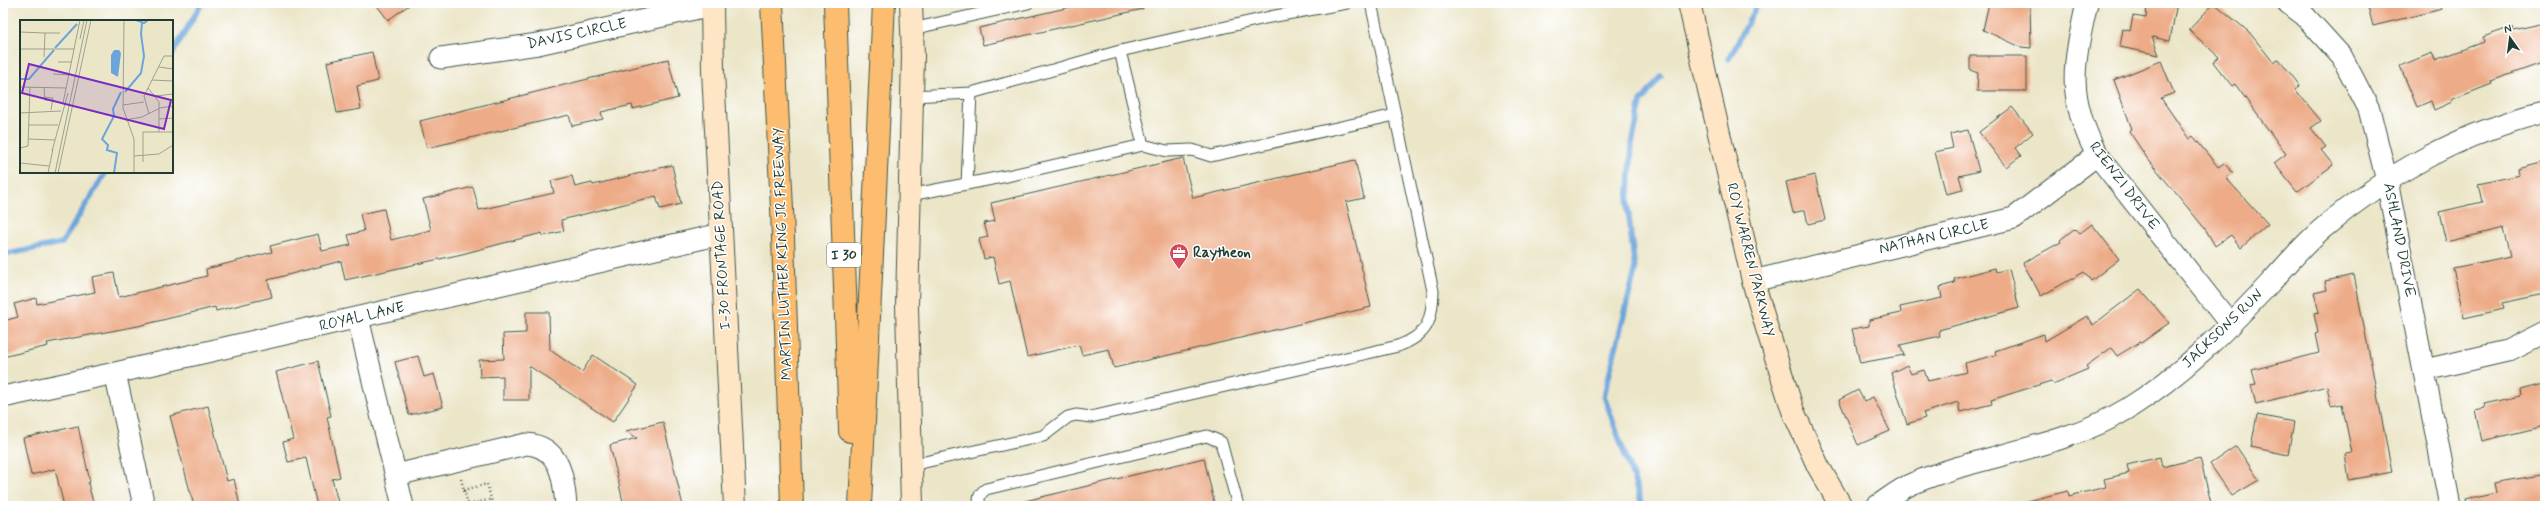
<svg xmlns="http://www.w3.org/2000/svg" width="2548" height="509" viewBox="0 0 2548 509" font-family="Mynerve,sans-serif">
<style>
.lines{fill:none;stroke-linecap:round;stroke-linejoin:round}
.stream{stroke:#6ba5db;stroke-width:5.5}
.building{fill:#edab87}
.lane-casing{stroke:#3e564a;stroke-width:13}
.street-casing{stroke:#3e564a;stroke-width:23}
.secondary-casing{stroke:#3e564a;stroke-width:24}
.highway-casing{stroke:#3e564a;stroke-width:24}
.path{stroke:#3e564a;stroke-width:2.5;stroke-dasharray:1 3;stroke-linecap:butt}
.lane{stroke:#fff;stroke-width:11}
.street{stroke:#fff;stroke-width:21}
.secondary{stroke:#fee5c5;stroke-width:22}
.highway{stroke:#fcbd6f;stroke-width:22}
.labels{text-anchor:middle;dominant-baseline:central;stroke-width:3;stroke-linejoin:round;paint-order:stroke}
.shield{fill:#fff;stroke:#627771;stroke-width:1}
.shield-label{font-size:14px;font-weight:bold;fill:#1f3d34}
.street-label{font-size:15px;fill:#1f3d34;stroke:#fff}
.poi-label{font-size:15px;font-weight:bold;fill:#1f3d34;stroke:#fff;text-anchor:start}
.inset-river{fill:none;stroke:#6ba5db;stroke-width:2}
.inset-road{fill:none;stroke:#9aa28d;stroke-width:1}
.view{fill:#7b2cbf;fill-opacity:0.15;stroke:#7b2cbf;stroke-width:2}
.inset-edge{fill:none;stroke:#1f3d34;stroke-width:2}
</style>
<rect width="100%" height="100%" fill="#fff"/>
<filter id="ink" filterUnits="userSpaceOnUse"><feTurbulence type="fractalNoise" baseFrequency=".025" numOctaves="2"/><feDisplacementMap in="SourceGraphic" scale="8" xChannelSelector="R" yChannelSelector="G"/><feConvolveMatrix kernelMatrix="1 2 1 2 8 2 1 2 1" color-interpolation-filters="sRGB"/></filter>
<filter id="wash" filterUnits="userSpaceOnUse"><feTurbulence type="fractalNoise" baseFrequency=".012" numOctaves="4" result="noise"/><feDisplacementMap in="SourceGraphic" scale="16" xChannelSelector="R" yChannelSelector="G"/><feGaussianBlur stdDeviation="0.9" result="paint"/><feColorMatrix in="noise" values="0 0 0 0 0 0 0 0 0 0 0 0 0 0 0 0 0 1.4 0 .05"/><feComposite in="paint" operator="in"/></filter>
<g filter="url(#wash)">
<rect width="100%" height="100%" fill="#ece6c9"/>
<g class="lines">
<path class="stream" d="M172 54 202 3
M1729 59 1758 3
M3 255 62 243 106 172
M1643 506 1604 396 1635 271 1628 208 1632 144 1641 102 1661 76"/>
</g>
<g id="blocks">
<path class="building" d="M375 3H412L388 20Z
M1088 3H1142L1143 9 983 45 979 28Z
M1989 3H2030L2031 48 2021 47 1983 30Z
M2147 3H2177L2170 41 2152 37 2159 55 2120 47 2123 29 2130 31 2133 16 2146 18Z
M2214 3 2249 32 2274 63 2279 59 2300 86 2295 89 2321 121 2311 128 2326 147 2321 150 2333 165 2297 192 2274 163 2286 154 2235 84 2232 86 2213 62 2219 57 2189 30Z
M2367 3H2441L2442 9 2373 26Z
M2545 23V62L2491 81 2492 84 2451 100 2452 102 2434 110 2431 101 2417 107 2400 66 2432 53 2435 60 2484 42 2483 37 2512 27 2513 30Z
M372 52 378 81 357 86 361 109 337 113 327 62Z
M1970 56H2027V91H1977L1978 73 1970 70Z
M668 59 678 98 633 109 632 105 601 112 603 119 572 126 569 115 427 148 420 121Z
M2161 61 2174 93 2161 98 2189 139 2193 136 2218 167 2224 163 2233 173 2226 178 2268 224 2241 248 2231 235 2215 246 2206 230 2147 158 2129 131 2132 129 2114 80Z
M2012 107 2033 133 2015 148 2021 156 2006 167 1979 132Z
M1968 130 1979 171 1959 176 1963 190 1946 194 1935 152 1953 148 1950 134Z
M1183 158 1193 198 1355 160 1364 198 1346 202 1371 307 1114 368 1109 349 1082 355 1079 345 1027 357 1010 281 999 284 993 257 984 259 979 239 988 237 984 223 995 221 991 203Z
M2545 162V294L2502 303 2504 309 2464 318 2453 268 2511 256 2504 228 2446 242 2439 212 2482 202 2478 184 2519 175 2518 169Z
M672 165 681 204 660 209 656 196 561 220 564 231 543 236 542 233 462 254 345 280 341 261 268 280 272 297 216 311 215 307 138 326 47 343 48 346 3 357V321L18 317 14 304 36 298 37 304 95 292 92 277 114 273 119 297 207 276 206 269 272 252 270 246 318 234 322 251 351 245 348 235 364 231 360 214 384 209 391 240 431 230 423 199 473 187 479 210 554 193 551 181 572 176 575 187 592 183 593 185Z
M1815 175 1825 220 1808 224 1805 210 1793 213 1786 182Z
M2092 224 2119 259 2091 281 2084 272 2041 296 2023 263 2061 242 2060 240 2074 229 2079 234Z
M1995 268 1996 272 2009 269 2019 308 1939 330 1940 336 1900 345 1904 355 1860 363 1852 329 1869 326V320L1901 313 1900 307 1942 298 1940 287 1955 283 1954 279Z
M2354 275 2392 472 2349 480 2345 454 2352 453 2342 404 2331 406 2327 386 2256 404 2251 385 2256 384 2252 370 2319 353 2315 334 2318 333 2314 313 2319 312 2314 293 2327 290 2325 281Z
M2140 289 2169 323 2141 343 2140 342 2117 356 2111 348 2086 366 2088 369 2053 384 2051 381 1991 400 1992 404 1960 412 1958 402 1923 413 1925 418 1907 424 1891 373 1907 365 1911 374 1924 370 1928 381 1967 372 1965 363 1996 355 1995 351 2044 334 2045 341 2087 316 2093 325Z
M526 312H549L550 350 582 372 593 355 638 385 613 422 529 366V400H503V376L480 377 479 360 504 359 503 334 526 333Z
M418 356 424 377 434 374 443 407 409 415 395 362Z
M318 361 331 416 327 417 340 477 332 479 339 506H317L306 458 288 462 283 442 293 439 276 372Z
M2545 384V426L2482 441 2475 410 2485 408 2484 404 2520 396 2519 390Z
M1858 390 1864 401 1873 397 1890 431 1858 445 1839 400Z
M208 406 227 481 234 479 240 506H194L170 416Z
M2257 415 2294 422 2288 455 2251 447Z
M663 422 683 506H624L610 445 637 438 626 431Z
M78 426 90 482 88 483 94 506H64L55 469 31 475 23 438Z
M2236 446 2259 480 2232 496 2210 464Z
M2160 457 2162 467 2200 458 2211 503 2197 506H2179L2178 502 2161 506H2028L2027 501 2068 491 2069 496 2106 487 2104 479 2129 473 2127 465Z
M1204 458 1215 506H1026L1025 501Z
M2545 474V506H2467L2466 500 2496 493 2494 483Z"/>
</g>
</g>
<g filter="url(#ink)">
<use href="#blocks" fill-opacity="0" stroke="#3e564a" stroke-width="1"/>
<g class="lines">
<g class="lane-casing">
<path id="lane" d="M912 29 1028 3
M1120 51 1143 145
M912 96 971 93 1120 51 1270 17 1347 3
M967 184 971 93
M910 195 1007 176 1143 145 1167 151 1192 150 1211 156 1395 115
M911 465 1043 436 1068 417 1076 415 1091 417 1398 346C1428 335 1432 321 1433 291L1371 3
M980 506C978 498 979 494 986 489L1207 436 1221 442 1238 506"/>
</g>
<g class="street-casing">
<path id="street" d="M2087 3C2073 67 2066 95 2097 155L2231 325
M2288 3 2304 15 2342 57 2369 109 2387 181 2450 506
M441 58 538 44 712 5
M1753 281 2014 218 2097 155
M358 318 403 506
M2425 370 2507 351 2545 332
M115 373 144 506
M3 397 115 373 721 234
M396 475 526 444C560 446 564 478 566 506
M1877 506C1889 498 1901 488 1914 483 1983 454 2063 448 2127 409 2182 375 2226 330 2270 283 2287 265 2303 245 2322 229 2386 174 2463 132 2545 112"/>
</g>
<g class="secondary-casing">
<path id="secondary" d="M712 3 713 71 735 506
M911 3 913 56 907 306 912 506
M1689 3 1753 281 1768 332 1793 411 1818 466 1841 506"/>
</g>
<g class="highway-casing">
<path id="highway" d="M772 3 782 209 792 506
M835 3 850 431
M860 506 884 3"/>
</g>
<path class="path" d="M461 479 468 505 492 499
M464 490 487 484 493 506"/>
<use href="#lane" class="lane"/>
<use href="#street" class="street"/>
<use href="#secondary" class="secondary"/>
<use href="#highway" class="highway"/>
</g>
</g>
<defs>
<g id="office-pin" transform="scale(1)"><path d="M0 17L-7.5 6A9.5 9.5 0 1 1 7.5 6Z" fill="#d1495b" stroke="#fff"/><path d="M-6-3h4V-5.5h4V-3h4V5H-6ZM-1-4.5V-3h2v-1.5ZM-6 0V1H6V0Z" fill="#fff"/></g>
</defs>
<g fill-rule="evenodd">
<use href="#office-pin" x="1179" y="253"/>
</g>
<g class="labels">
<rect class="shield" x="827" y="243" width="34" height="24" rx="3"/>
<g class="shield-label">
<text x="844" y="255">I 30</text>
</g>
<g class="street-label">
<text transform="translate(577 34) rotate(-12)">DAVIS CIRCLE</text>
<text transform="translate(2124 186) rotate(53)">RIENZI DRIVE</text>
<text transform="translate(1934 237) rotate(-13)">NATHAN CIRCLE</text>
<text transform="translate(2399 240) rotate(79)">ASHLAND DRIVE</text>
<text transform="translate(783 254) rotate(-92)">MARTIN LUTHER KING JR FREEWAY</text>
<text transform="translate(722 255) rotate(-93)">I-30 FRONTAGE ROAD</text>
<text transform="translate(1750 260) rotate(76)">ROY WARREN PARKWAY</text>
<text transform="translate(362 317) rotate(-13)">ROYAL LANE</text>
<text transform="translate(2223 329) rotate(-44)">JACKSONS RUN</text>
</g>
<g class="poi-label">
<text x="1193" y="253">Raytheon</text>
</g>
</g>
<g transform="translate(20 20)">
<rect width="153" height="153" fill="#ece6c9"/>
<path d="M94 30H99L101 33 98 57 91 53V35Z" fill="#6ba5db"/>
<path class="inset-river" d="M116 0 124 3 128 0M35 28 57 4M0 59H9L34 30M105 72 121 53 124 36 121 14 122 3M94 153 97 133 87 130 88 125 82 119 94 96 93 89 101 72"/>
<path class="inset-road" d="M104 0 103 88 114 119V153M0 12 25 13 24 37M25 13H40M60 19 64 0M0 29H54M38 42H51M139 47 153 49M33 54 49 55M132 60 153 61M0 67 46 68M24 67 25 80 33 81M128 68 139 82V112M136 76 153 74M24 77 33 78 31 90M43 83 60 0M103 85 124 82M0 93 41 91M129 94 124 76 144 36H153M139 99 153 98M105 100 122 97 140 88 153 86M9 105H38M8 119 35 120M0 128 8 126 10 67M32 131 48 73M114 136 139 134 153 125M123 142V112H153M0 143 29 146M28 153 33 129M35 153 67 0M38 153 71 0"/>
<path class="view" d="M9 44 151 80 144 109 2 73Z"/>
<rect width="153" height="153" class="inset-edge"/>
</g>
<rect width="2548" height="509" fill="none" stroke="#fff" stroke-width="16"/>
<g transform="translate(2510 38) rotate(346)" stroke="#ffffff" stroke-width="3" paint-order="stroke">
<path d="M0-3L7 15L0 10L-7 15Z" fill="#1f3d34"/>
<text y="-6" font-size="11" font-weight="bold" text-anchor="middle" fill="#1f3d34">N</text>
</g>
</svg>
